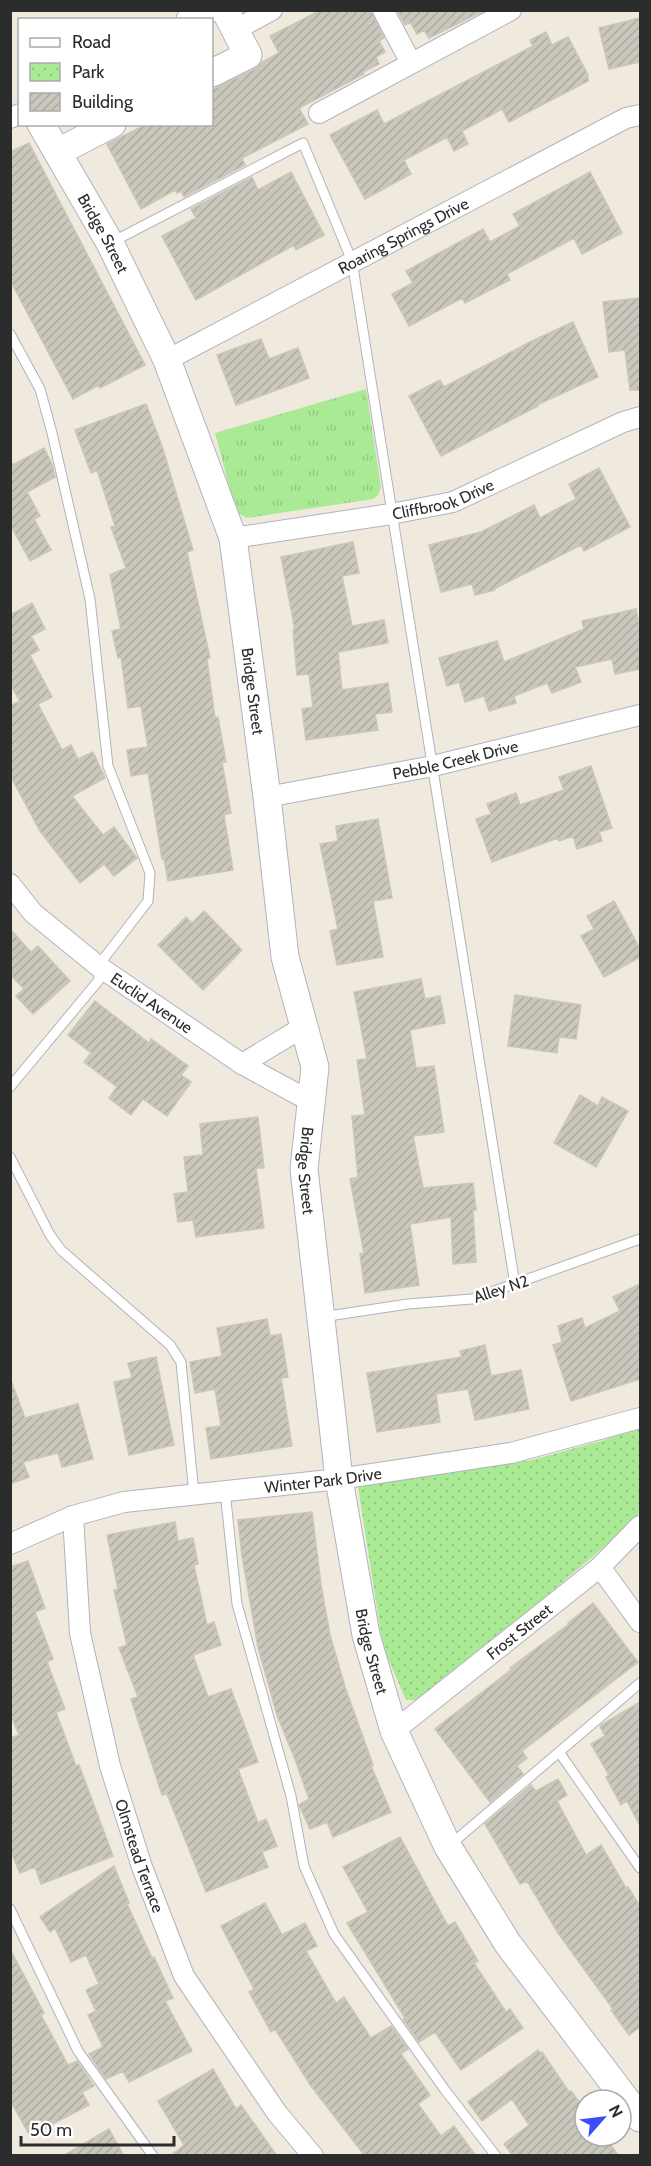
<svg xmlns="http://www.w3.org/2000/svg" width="651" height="2166" viewBox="0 0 651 2166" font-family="Cabin,sans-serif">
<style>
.grass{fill:url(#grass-tufts)}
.park{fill:url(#park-dots)}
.building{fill:url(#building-hatch);stroke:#cbc6b7;stroke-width:1.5}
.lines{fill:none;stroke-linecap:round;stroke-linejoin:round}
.lane-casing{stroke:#b2b2c1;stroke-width:11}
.street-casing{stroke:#b2b2c1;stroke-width:22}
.secondary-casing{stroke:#b2b2c1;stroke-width:29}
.lane{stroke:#fff;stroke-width:9}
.street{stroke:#fff;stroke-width:20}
.secondary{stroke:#fff;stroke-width:27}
.labels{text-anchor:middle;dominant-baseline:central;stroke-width:5;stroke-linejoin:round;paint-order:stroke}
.street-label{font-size:16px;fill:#2c2c2c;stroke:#fff}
</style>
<defs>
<pattern id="grass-tufts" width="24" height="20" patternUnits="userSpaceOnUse" patternTransform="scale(1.5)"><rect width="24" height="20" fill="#aaea95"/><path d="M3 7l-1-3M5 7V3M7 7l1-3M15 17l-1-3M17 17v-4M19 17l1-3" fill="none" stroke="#92c981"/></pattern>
<pattern id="park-dots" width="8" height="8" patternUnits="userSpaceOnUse" patternTransform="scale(1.5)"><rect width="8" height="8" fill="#aaea95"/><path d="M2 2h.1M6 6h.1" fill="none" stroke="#92c981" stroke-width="1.8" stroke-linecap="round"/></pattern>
<pattern id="building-hatch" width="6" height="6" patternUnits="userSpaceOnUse" patternTransform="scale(1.5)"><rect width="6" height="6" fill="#cac7bc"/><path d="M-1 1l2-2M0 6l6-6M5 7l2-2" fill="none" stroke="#aeaba2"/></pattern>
</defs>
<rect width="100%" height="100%" fill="#efe9de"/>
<path class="grass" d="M366 389 381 487 378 495 373 499 247 518 236 512 215 433Z"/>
<path class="park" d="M640 1426V1512L617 1536 499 1636 419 1700H406L383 1647 358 1487 378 1480 532 1460 604 1440Z"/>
<path class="building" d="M321 10H371L384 38 379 41 385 52 376 57 379 64 363 72 364 74 299 108 308 124 242 158 245 165 184 197 181 191 177 193 175 190 141 209 107 144 147 124H212V90L255 69 262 62 279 53 270 36Z
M397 10H485L429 38 424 30 417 34 410 22 405 25Z
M640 18V62L609 69 599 28Z
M546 32 552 45 568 37 588 75V81L509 122 502 109 462 131 468 144 454 151 447 137 404 160 411 174 365 199 330 135 377 110 384 124 533 46 530 40Z
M29 143 145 365 100 388 99 385 73 399 10 280V152Z
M291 172 324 235 296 250 294 245 196 300 162 236 196 218 191 209 252 177 258 190Z
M590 172 622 233 582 254 574 238 507 274 510 280 465 303 462 298 409 326 392 294 413 283 406 271 483 229 490 242 520 226 513 214Z
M640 298V390H630L625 350 609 352 603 302Z
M573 322 598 377 537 405 538 406 441 456 409 396 440 380 444 387 532 341Z
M261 339 269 359 298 348 309 378 236 405 217 355Z
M146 404 162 446 193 550 187 552 210 658 207 659 215 718 218 717 226 762H222L231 813 224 815 233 870 168 881 164 859H162L148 773 131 776 127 750 148 747 141 706 128 708 121 657 118 658 112 631 121 629 110 575 126 568 111 527 115 526 97 470 91 473 75 430Z
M44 448 52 464 55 477 27 492 40 516 34 519 51 550 30 561 10 524V461L13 465Z
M599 468 630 527 584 551 581 545 494 589 495 590 475 595 472 584 441 592 429 545 481 532 534 505 540 518 576 499 569 484Z
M353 542 359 573 342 576 352 626 384 620 388 643 338 652 342 690 388 683 392 712 375 714 378 730 306 740 302 709 313 707 309 674 297 675 293 630H295L281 557Z
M32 603 45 629 31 636 39 650 30 655 52 697 38 704 62 750 71 745 78 759 93 752 105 778 72 796 103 835 114 827 137 858 114 876 104 864 80 883 40 831 10 775V706L20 701 10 684V615Z
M636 609 640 631V669L615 674 612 659 575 667 581 682 552 693 547 683 514 696 516 703 489 711 484 696 465 702 459 682 447 686 439 658 497 641 504 662 584 629 582 621Z
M591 766 612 828 599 832 602 841 577 849 573 836 559 841 558 838 492 862 476 819 491 814 487 804 516 793 520 805 564 790 559 777Z
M378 819 392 898 373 901 383 957 337 965 330 931 338 929 320 844 338 841 336 826Z
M614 901 640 949V957L604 977 581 936 594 929 587 916Z
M204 911 242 950 203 990 158 945 186 917 192 923Z
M10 929 31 952 38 946 70 981 33 1014 16 996 24 989 10 974Z
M421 979 425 999 440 996 445 1023 410 1030 416 1068 434 1066 444 1132 413 1136 423 1188 473 1183 476 1210H473L476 1262 453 1264 451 1217 410 1224 419 1285 365 1293 360 1254 364 1253 350 1179 358 1177 352 1116 365 1115 357 1060 367 1059 354 992Z
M515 995 581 1005 576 1039 559 1037 557 1053 508 1046Z
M95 1001 149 1043 151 1039 188 1066 181 1075 191 1082 167 1116 143 1099 131 1115 109 1098 117 1087 84 1062 91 1053 68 1035Z
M580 1095 598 1106 602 1097 628 1111 596 1167 554 1143Z
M258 1117 264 1168H256L264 1228 196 1237 193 1220 178 1222 174 1194 188 1192 184 1157 203 1155 200 1124Z
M640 1284V1379L571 1401 553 1345 562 1342 558 1326 582 1318 585 1328 620 1311 613 1297Z
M267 1319 270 1336 281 1334 288 1377 281 1378 292 1446 211 1459 206 1428 221 1426 215 1389 195 1393 190 1362 222 1356 217 1328Z
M485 1345 491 1376 521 1370 529 1409 475 1420 468 1389 436 1394 440 1422 377 1432 367 1373 462 1357 460 1351Z
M156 1357 174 1445 129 1455 114 1382 132 1378 128 1363Z
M12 1383 25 1418 78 1404 93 1459 62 1467 58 1453 23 1462 29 1477 10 1484V1384Z
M312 1512 321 1585 330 1635 345 1687 373 1765 371 1766 391 1812 333 1837 327 1822 310 1829 299 1805 309 1799 296 1762 277 1715 258 1647 242 1556 238 1520Z
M175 1522 178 1541 193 1538 198 1564 194 1565 207 1625 214 1622 221 1645 193 1655 208 1697 231 1689 258 1762 238 1769 258 1823 266 1819 277 1846 262 1852 268 1867 206 1892 167 1794 162 1795 131 1699 138 1697 119 1648 127 1645 114 1590 118 1589 107 1535Z
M28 1561 45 1608 35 1612 53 1659 47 1662 65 1709 56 1712 76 1766 79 1765 113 1856 41 1884 35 1867 20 1873 10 1850V1738L19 1735 10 1713V1567Z
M593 1603 638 1662 522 1751 527 1758 517 1766 523 1774 490 1802 435 1729 511 1670 510 1668 569 1624 568 1623Z
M640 1702V1826L627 1801 621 1805 606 1777 609 1775 591 1744 605 1736 600 1726 601 1725Z
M558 1779 567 1795 557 1801 586 1855 601 1845 626 1888 628 1887 640 1906V2027L629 2035 611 2010 613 2009 558 1933 527 1881 520 1884 485 1824 531 1785 536 1791Z
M400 1837 448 1926 455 1922 478 1961 474 1963 506 2012 510 2009 523 2028 461 2070 435 2032 419 2042 403 2019 405 2018 347 1923 368 1912 343 1867Z
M114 1866 129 1903 127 1904 152 1958 154 1957 173 1998 165 2001 192 2051 129 2082 123 2071 106 2079 89 2054 103 2047 88 2015 96 2011 86 1990 99 1984 86 1955 71 1962 55 1928 50 1932 40 1917Z
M265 1903 282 1935 305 1923 317 1946 306 1951 336 2003 344 1997 371 2038 391 2026 408 2049 401 2054 430 2095 418 2104 441 2136 454 2126 476 2156H365L311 2086 275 2029 271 2032 249 1992 254 1989 221 1926Z
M10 1949 44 2013 41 2015 68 2065 77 2061 94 2086 82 2092 89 2105 30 2136 10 2100Z
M538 2050 540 2053 542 2052 569 2092 571 2091 585 2109V2136H604L619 2156H513L504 2144 529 2125 512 2099 482 2121 468 2102Z
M213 2069 236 2109 241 2105 277 2156H170L184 2145 158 2101Z
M109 2129 124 2156H63L97 2136Z"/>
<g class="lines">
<g class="lane-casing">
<path id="lane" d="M112 242 303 143 352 261 515 1285
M10 334 40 389 52 433 90 599 108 766 150 873 148 901 98 966 99 980 10 1087
M10 1157 50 1235 61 1250 170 1345 181 1362 194 1494
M322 1317 408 1304 472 1299 640 1239
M225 1491 237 1604 291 1796 304 1866 334 1934 445 2090 496 2156
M559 1752 640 1868
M450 1845 640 1683
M10 1909 78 2051 153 2156"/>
</g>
<g class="street-casing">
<g id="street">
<path d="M383 10 411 63"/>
<path d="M235 30 272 10"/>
<path d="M319 113 511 10"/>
<path d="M10 118 20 114"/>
<path id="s1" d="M167 360 626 118 640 115"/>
<path id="s2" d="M233 538 391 514 453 502 623 422 640 417"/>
<path id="s3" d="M267 797 433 766 640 715"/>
<path id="s4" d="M10 884 33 913 98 966 242 1064 310 1101"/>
<path d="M242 1064 305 1026"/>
<path id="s5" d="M73 1516 80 1633 110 1766 142 1867 184 1976 277 2113 313 2156"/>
<path id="s6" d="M10 1544 73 1516 124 1502 339 1479 511 1453 640 1418"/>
<path d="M600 1567 640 1622"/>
<path id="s7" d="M394 1731 600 1567 640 1526"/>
</g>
</g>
<g class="secondary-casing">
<g id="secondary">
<path d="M190 20 207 10"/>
<path d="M212 73 248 55 225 10"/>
<path id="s8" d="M41 124 110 243 167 360 233 538 267 797 285 957 315 1067 304 1169 339 1479 366 1635 394 1731 448 1847 508 1944 640 2118"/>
<path d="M58 152 112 124"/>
</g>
</g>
<use href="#lane" class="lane"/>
<use href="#street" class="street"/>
<use href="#secondary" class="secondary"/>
</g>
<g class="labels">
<g class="street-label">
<text stroke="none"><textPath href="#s8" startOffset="126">Bridge Street</textPath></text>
<text stroke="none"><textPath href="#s1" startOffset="267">Roaring Springs Drive</textPath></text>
<text stroke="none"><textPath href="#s2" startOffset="214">Cliffbrook Drive</textPath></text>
<text stroke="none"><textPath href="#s8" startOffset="612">Bridge Street</textPath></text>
<text stroke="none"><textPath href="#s3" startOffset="192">Pebble Creek Drive</textPath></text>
<text stroke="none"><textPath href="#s4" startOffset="186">Euclid Avenue</textPath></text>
<text stroke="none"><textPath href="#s8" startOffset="1098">Bridge Street</textPath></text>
<text transform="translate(501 1289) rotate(-18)">Alley N2</text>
<text stroke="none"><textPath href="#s6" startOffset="322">Winter Park Drive</textPath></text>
<text stroke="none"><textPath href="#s7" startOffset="160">Frost Street</textPath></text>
<text stroke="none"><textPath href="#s8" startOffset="1584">Bridge Street</textPath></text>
<text stroke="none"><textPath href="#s5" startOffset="348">Olmstead Terrace</textPath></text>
</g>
</g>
<rect width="651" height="2166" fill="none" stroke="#2c2c2c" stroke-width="24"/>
<rect x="18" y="18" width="195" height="108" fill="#ffffff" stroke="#ababab" stroke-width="1.5"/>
<rect x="30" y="38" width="30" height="9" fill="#ffffff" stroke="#ababab" stroke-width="1.5"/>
<text x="72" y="48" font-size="18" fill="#2c2c2c">Road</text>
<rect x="30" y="63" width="30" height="18" fill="url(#park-dots)" stroke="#ababab" stroke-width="1.5"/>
<text x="72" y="78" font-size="18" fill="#2c2c2c">Park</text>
<rect x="30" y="93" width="30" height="18" fill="url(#building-hatch)" stroke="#ababab" stroke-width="1.5"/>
<text x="72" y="108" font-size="18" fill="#2c2c2c">Building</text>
<g transform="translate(603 2118) rotate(62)"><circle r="28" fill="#ffffff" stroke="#ababab" stroke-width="1.5"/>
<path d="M0-4.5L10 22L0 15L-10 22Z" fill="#3b4cff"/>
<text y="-9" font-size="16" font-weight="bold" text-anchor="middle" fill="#2c2c2c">N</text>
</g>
<path d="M21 2136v9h153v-9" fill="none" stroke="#2c2c2c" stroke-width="3"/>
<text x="30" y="2136" font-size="18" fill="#2c2c2c" stroke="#ffffff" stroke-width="4.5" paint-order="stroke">50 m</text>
</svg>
